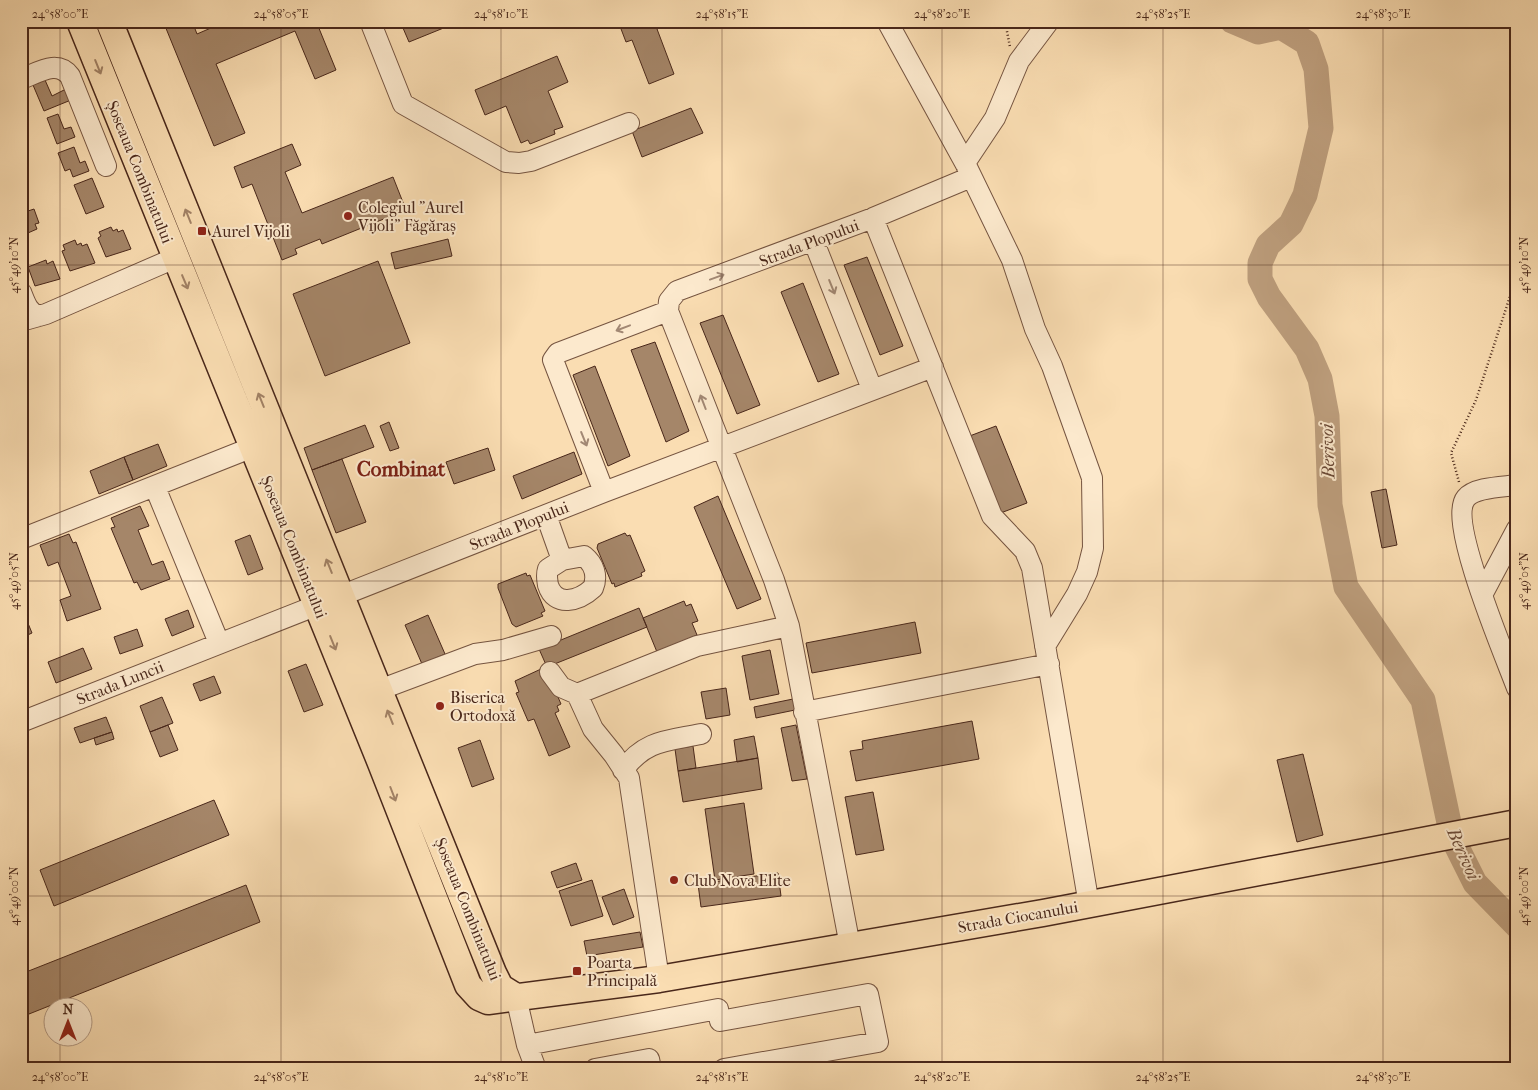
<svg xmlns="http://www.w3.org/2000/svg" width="1538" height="1090" viewBox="0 0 1538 1090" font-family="'IM FELL French Canon',serif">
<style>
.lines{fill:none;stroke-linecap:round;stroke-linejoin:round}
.river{stroke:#be9f7e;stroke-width:25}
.building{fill:#a58669;stroke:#49271a}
.minor-casing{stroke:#755440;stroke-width:22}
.major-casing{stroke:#49271a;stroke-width:29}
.path{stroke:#49271a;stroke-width:2.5;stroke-dasharray:1 2.5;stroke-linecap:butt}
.minor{stroke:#fce9cd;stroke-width:20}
.major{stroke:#faddb2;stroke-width:26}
.oneway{stroke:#a28266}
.oneway2{stroke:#a28874}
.ticks{fill:none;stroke:#49271a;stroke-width:1;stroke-opacity:0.45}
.poi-dot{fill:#8f2418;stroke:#fce9cd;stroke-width:2}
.labels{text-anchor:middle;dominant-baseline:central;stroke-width:4;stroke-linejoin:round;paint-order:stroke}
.street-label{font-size:16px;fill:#49271a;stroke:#fce9cd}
.poi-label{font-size:16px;fill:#49271a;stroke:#fce9cd;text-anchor:start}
.water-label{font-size:18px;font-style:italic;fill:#6c4b38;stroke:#fce9cd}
.district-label{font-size:21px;font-weight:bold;fill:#7a1f14;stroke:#fce9cd}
.neatline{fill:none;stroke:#49271a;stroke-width:2}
.ticks-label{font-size:12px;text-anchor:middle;fill:#49271a}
</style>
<rect width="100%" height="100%" fill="#faddb2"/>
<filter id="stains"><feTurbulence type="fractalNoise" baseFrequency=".004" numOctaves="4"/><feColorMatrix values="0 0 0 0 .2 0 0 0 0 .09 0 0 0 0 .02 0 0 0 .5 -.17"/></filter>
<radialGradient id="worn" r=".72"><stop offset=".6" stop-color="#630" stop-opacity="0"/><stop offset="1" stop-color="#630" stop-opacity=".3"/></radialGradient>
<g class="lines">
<path class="river" d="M1232 21 1258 32 1281 27 1307 43 1316 69 1321 128 1305 195 1291 224 1268 245 1260 263V279L1269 297 1307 349 1320 379 1327 416 1330 505 1346 587 1423 700 1452 837 1475 883 1517 926"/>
</g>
<path class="building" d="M163 21H192L197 34 227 21H316L336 70 315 79 295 31 216 64 245 133 214 146Z
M400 21H449L451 25 409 42Z
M618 21H662L664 26 657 29 674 74 649 84 632 40 626 42Z
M557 56 568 82 548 91 563 127 554 130 555 134 530 144 528 140 521 143 506 106 485 115 475 90Z
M45 80 52 96 66 89 71 100 44 111 33 85Z
M691 108 703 133 642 157 632 131Z
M58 114 64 129 71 127 75 137 57 144 47 118Z
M292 144 301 165 285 172 302 213 393 177 406 210 322 244 320 239 295 249 297 254 282 260 252 184 242 188 234 167Z
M74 147 80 163 85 161 89 171 73 177 70 169 65 171 58 153Z
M92 178 104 207 86 214 74 185Z
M25 205 28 211 34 209 39 223 35 224 37 229 21 236V206Z
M111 227 113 231 117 229 118 232 123 230 131 249 106 257 98 238 101 236 99 232Z
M448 239 452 256 395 269 391 253Z
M75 240 77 245 81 243 82 246 87 244 95 263 70 271 62 251 65 250 63 245Z
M867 257 903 346 880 355 844 265Z
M46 260 47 264 53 261 60 279 35 286 28 267Z
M378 261 410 343 325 376 293 294Z
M803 283 839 374 818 382 781 292Z
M723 315 760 405 737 414 700 323Z
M655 342 689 431 666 442 631 350Z
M595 366 630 456 608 466 573 375Z
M389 422 399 448 390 451 380 426Z
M365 425 374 447 312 470 304 448Z
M996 426 1027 503 998 514 967 437Z
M158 444 167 466 133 480 124 457Z
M488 448 495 470 454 484 446 462Z
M574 452 582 474 522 499 513 476Z
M124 457 133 480 99 494 90 471Z
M342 459 366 522 336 533 312 470Z
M1386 489 1397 545 1382 548 1371 492Z
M718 496 761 599 737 609 694 507Z
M140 506 149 526 138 530 152 565 163 561 170 579 141 590 137 582 134 583 111 528 115 527 111 518Z
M625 533 627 536 630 535 645 571 641 573 642 576 615 587 614 583 612 584 597 548 598 544Z
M69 534 73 543 76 542 101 609 67 621 60 600 71 596 58 562 48 566 40 545Z
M250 535 263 569 248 575 235 541Z
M526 573 527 576 530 575 545 611 541 613 543 616 516 627 512 624 498 588V584Z
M684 601 686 606 691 604 698 621 692 623 697 635 657 652 643 618Z
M639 608 647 627 547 667 539 649Z
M188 610 194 627 172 636 165 619Z
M428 615 445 654 422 664 405 625Z
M25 616 32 633 21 638V617Z
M915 622 921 653 812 673 806 643Z
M137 629 143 646 120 654 114 637Z
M83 648 92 669 56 683 48 662Z
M770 650 779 694 750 700 742 656Z
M306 664 323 705 304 712 288 671Z
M541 669 551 681 561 704 557 706 559 711 555 713 570 747 549 756 534 719 528 721 516 693 519 692 515 681Z
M214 676 221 693 200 701 193 684Z
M726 688 730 715 706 719 701 692Z
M162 697 173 723 150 732 140 706Z
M793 699 795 710 756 718 754 707Z
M106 717 112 732 80 743 74 728Z
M972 721 979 759 856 781 850 751 863 749 862 741Z
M168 725 178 750 160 757 150 732Z
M796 725 807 779 792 781 781 728Z
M112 732 114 739 96 745 94 738Z
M754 736 758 758 737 762 734 740Z
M480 740 494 779 472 787 458 748Z
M693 746 696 768 678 771 675 749Z
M1303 754 1323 835 1297 842 1277 760Z
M758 758 762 789 683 802 678 771Z
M873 792 884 850 856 855 845 797Z
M214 800 229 835 54 906 40 870Z
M744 803 754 874 715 880 705 809Z
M576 863 582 880 557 888 551 872Z
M778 873 781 896 701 907 698 884Z
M592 880 603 916 571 926 559 891Z
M246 885 260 922 29 1014 21 995V974Z
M624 889 634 917 613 925 602 897Z
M640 932 643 947 587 956 584 941Z"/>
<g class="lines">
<g class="minor-casing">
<path id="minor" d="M370 21 403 104 506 162 519 163 531 161 629 123
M887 21 965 163 1012 260 1035 329 1052 366 1092 478 1093 548 1087 572 1077 594 1045 646
M21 79C38 73 57 59 70 76L106 166
M965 163 995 118 1019 61 1049 21
M971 177 873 218 992 516 1025 551 1032 568 1089 905
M814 242 872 389
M21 292C25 302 28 313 39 316
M21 321 46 314 175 258
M1517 485C1503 487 1475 487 1466 498 1447 521 1506 658 1517 688
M155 487 219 643
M604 492 553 360 558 353 668 311
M546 515 562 560
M21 539 253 447
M584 556C594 564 598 576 593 588 579 601 555 608 548 585 547 579 546 575 548 569L562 560Z
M1482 595 1517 529
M550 672 561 687 577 694
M379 690 475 654 503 650 551 636
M804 712 1049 664
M21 722 604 492 933 367
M623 770C645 740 667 741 701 734
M850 946 789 626 774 580 668 311 669 301 677 291 873 218
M659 979 629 778 614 755 593 729 577 694 697 646 789 626
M516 997 527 1045 536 1069
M527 1045 718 1009 720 1021 868 994 878 1042 724 1069
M595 1069 649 1059 651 1069"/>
</g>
<g class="major-casing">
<path id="major" d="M80 21 381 763 468 985 479 997 488 1001 659 979 1043 913 1517 823
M109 21 493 973 500 987 516 997"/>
</g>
<path class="path" d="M1005 21 1010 47
M1459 482 1451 453 1476 400 1517 275"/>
<use href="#minor" class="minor"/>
<use href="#major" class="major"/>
</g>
<defs><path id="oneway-shaft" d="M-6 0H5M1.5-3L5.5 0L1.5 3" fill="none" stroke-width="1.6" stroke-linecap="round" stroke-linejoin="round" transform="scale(1.25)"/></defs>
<g class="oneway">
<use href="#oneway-shaft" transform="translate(98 67) rotate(68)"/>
<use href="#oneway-shaft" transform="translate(188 216) rotate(-112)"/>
<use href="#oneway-shaft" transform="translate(185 282) rotate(67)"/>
<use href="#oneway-shaft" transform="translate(261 400) rotate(-112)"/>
<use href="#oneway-shaft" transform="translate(329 566) rotate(-112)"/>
<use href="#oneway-shaft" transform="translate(333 643) rotate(68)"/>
<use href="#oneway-shaft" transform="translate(390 717) rotate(-112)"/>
<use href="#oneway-shaft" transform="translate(393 794) rotate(69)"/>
</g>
<g class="oneway2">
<use href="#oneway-shaft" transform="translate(717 277) rotate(-20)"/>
<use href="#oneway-shaft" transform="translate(832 287) rotate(68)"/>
<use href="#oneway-shaft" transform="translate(623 328) rotate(159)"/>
<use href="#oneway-shaft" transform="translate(703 402) rotate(-111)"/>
<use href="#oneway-shaft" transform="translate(584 439) rotate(68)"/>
</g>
<path class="ticks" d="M60 21V1008M281 21V1069M501 21V1069M722 21V1069M942 21V1069M1163 21V1069M1383 21V1069M21 265H1517M21 581H1517M21 896H1517M60 1038V1069"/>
<g class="poi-dot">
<circle cx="348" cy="216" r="5"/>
<rect x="197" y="226" width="10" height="10" rx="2.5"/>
<circle cx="440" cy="706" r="5"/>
<circle cx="674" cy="880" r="5"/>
<rect x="572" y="966" width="10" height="10" rx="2.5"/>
</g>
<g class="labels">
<g class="street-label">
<text transform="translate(140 172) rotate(68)">Șoseaua Combinatului</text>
<text transform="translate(809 243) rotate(-21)">Strada Plopului</text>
<text transform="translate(519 526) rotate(-22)">Strada Plopului</text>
<text transform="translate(294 547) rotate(68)">Șoseaua Combinatului</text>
<text transform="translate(120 683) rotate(-22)">Strada Luncii</text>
<text transform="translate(468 909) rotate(68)">Șoseaua Combinatului</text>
<text transform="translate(1018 917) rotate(-10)">Strada Ciocanului</text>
</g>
<g class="poi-label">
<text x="358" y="207">Colegiul "Aurel<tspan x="358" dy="18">Vijoli" Făgăraș</tspan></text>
<text x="212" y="231">Aurel Vijoli</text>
<text x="450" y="697">Biserica<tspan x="450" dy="18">Ortodoxă</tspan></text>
<text x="684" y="880">Club Nova Elite</text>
<text x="587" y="962">Poarta<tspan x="587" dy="18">Principală</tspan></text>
</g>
<g class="water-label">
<text transform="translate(1328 451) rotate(-92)">Berivoi</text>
<text transform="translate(1463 854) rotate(66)">Berivoi</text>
</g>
<g class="district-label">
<text x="401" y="469">Combinat</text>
</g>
</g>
<rect width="1538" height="1090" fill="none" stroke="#faddb2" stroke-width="55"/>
<g transform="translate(68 1022)"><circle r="24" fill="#fce9cd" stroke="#b49b85"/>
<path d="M0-4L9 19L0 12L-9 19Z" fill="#8f2418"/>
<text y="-8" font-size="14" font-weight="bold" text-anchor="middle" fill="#49271a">N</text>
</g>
<rect x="28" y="28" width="1482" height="1034" class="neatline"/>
<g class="ticks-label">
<text x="60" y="18">24°58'00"E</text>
<text x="281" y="18">24°58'05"E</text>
<text x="501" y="18">24°58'10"E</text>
<text x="722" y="18">24°58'15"E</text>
<text x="942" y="18">24°58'20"E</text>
<text x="1163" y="18">24°58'25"E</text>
<text x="1383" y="18">24°58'30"E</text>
<text transform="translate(14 265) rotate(-90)" y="4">45°49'10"N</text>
<text transform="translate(1524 265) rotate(-90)" y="4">45°49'10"N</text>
<text transform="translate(14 581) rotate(-90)" y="4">45°49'05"N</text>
<text transform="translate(1524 581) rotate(-90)" y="4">45°49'05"N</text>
<text transform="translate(14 896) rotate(-90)" y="4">45°49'00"N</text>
<text transform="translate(1524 896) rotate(-90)" y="4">45°49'00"N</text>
<text x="60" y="1081">24°58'00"E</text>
<text x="281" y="1081">24°58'05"E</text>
<text x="501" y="1081">24°58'10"E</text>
<text x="722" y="1081">24°58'15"E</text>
<text x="942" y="1081">24°58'20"E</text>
<text x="1163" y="1081">24°58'25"E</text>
<text x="1383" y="1081">24°58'30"E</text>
</g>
<rect width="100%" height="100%" filter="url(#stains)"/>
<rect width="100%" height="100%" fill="url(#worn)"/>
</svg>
